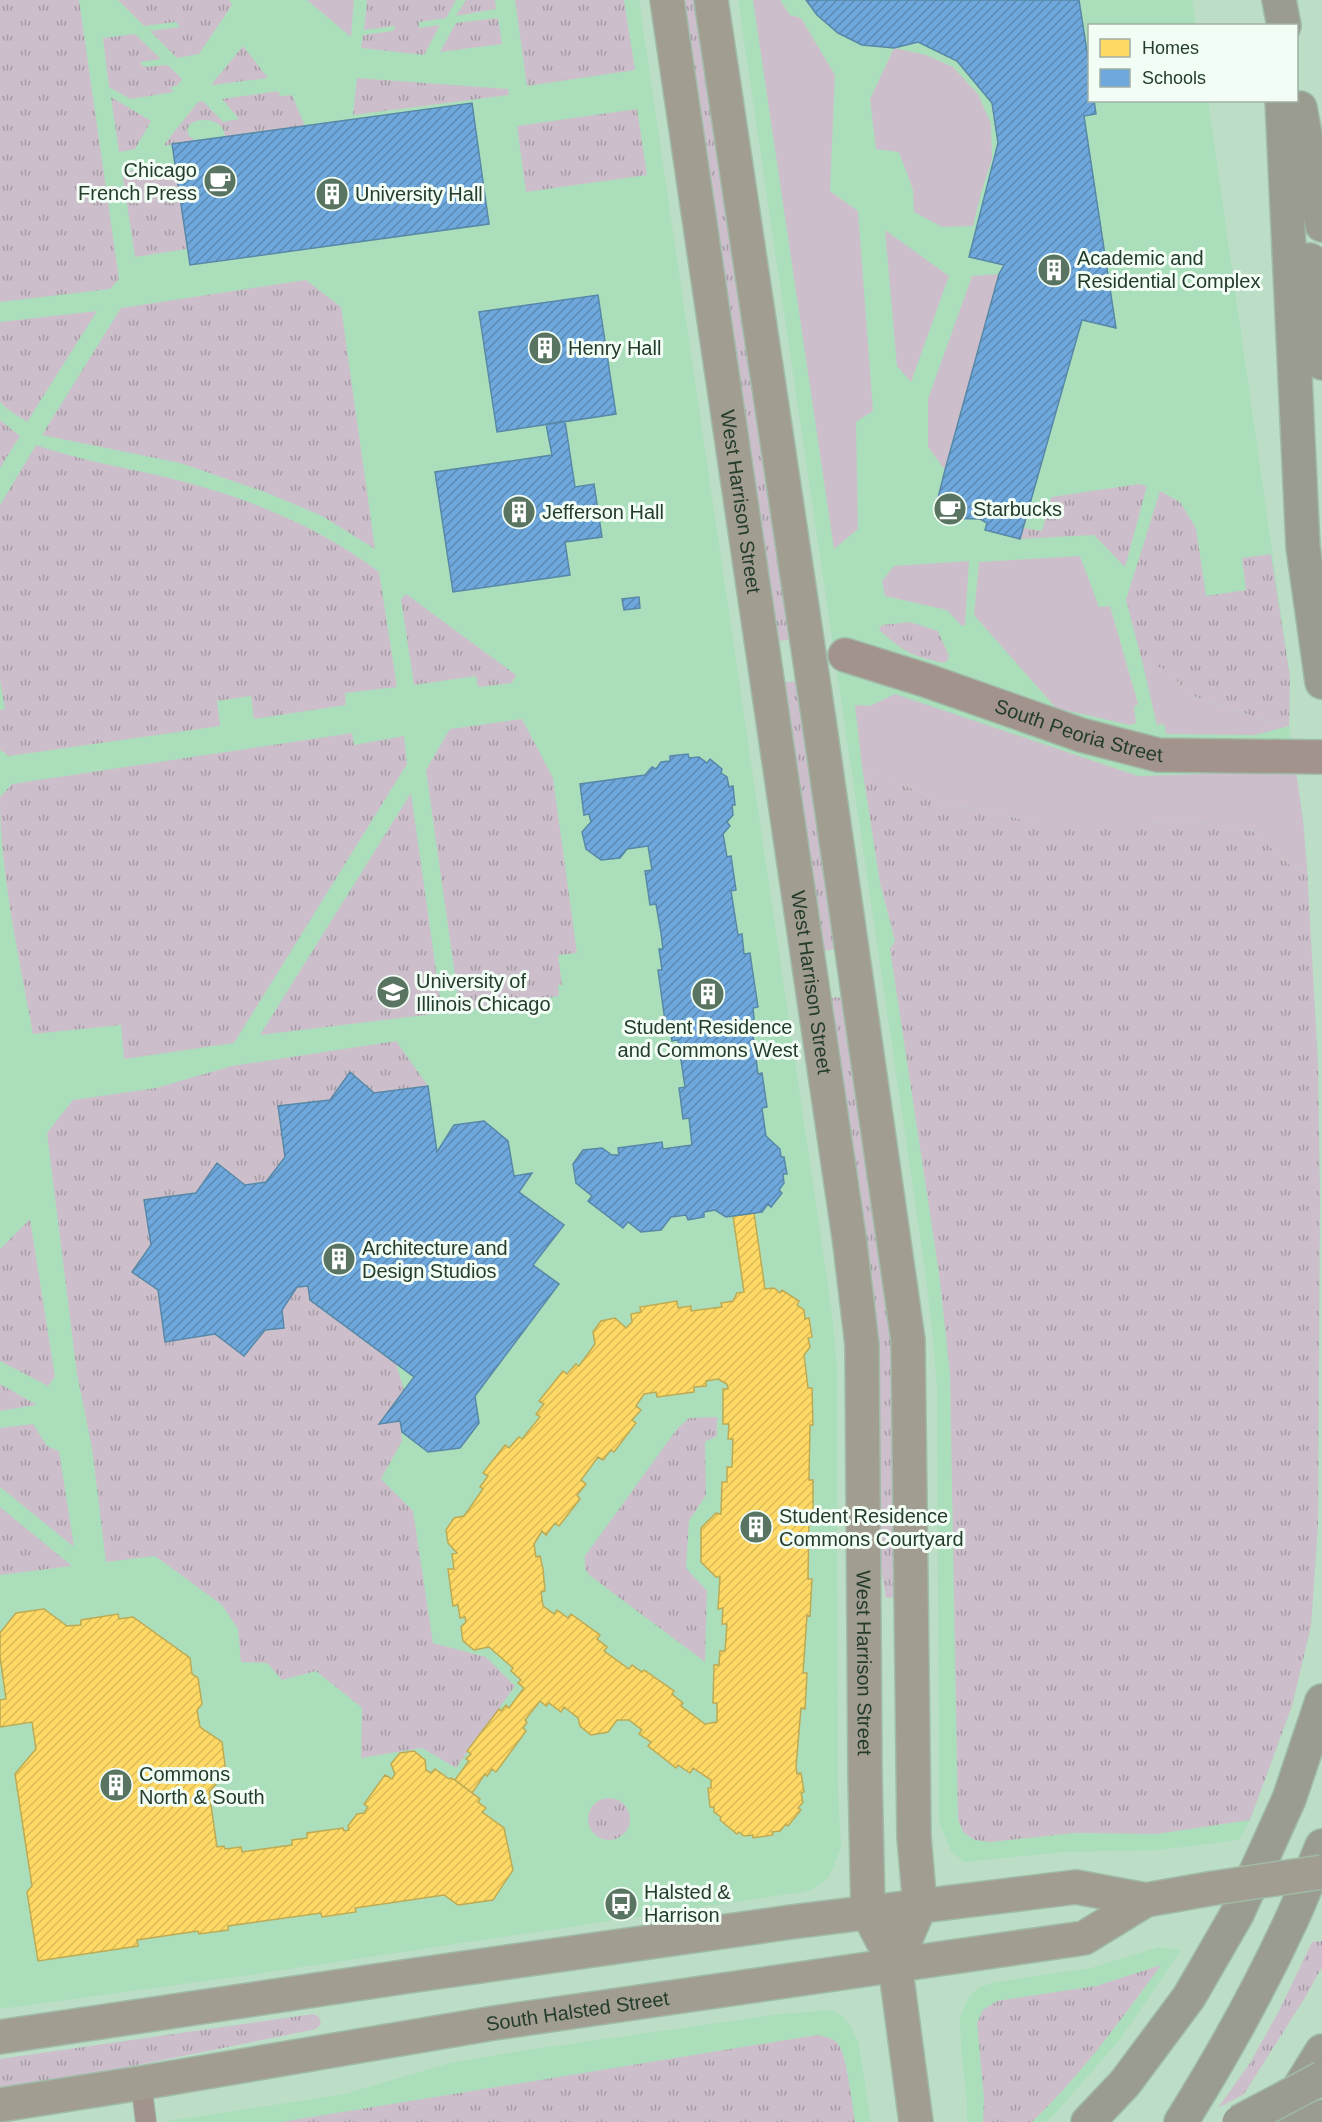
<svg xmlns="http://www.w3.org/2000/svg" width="1322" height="2122" viewBox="0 0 1322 2122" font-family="Helvetica,sans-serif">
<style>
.built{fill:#abdfbb}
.grass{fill:url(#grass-tufts)}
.garden{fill:#ccbfcb}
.homes{fill:url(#homes-hatch);stroke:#bdaa54;stroke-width:1.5;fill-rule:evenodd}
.schools{fill:url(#schools-hatch);stroke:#5888a7;stroke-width:1.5}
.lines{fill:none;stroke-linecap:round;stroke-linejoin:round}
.lane-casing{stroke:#a0baa8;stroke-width:22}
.street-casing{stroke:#a0baa8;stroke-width:36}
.secondary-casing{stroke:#a0baa8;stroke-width:36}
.highway-casing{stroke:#a0baa8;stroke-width:36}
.lane{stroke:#a2948c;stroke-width:20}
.street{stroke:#a2948c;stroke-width:33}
.secondary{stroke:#a29d91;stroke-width:33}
.highway{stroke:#999c8f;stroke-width:33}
.secondary-bridge-casing{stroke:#a0baa8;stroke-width:36;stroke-linecap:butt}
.highway-bridge-casing{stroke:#a0baa8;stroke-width:36;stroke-linecap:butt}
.secondary-bridge{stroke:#a29d91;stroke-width:33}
.highway-bridge{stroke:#999c8f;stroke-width:33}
.labels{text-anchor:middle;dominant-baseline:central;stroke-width:6;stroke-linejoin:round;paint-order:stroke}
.poi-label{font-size:20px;fill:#243c2b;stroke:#f2fef5;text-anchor:start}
.street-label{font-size:20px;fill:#243c2b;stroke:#f2fef5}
</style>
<defs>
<pattern id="grass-tufts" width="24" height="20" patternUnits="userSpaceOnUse" patternTransform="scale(1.5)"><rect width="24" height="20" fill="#ccbfcb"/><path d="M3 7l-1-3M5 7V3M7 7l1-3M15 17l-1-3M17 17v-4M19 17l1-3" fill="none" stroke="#a59ca5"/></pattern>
<pattern id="homes-hatch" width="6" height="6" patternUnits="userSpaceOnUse" patternTransform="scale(1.5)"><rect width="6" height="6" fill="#ffd966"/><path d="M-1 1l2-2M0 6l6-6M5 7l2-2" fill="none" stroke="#dabb59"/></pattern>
<pattern id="schools-hatch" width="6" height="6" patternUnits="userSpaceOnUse" patternTransform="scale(1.5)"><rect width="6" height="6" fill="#6fa8dc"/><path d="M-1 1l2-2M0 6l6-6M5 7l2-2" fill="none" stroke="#5b8ab3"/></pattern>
</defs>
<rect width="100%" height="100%" fill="#bcddc6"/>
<path class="built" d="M0 0H639L832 1313 837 1366 838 1791 841 1848 829 1877 813 1889 802 1892 249 1975 0 2009Z
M738 0H1192L1196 25 1090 26V100L1208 101 1290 677 1289 726 1303 820 1318 1064 1320 1196 1318 1525 1311 1626 1292 1706 1250 1820 1239 1840 1159 1850 1063 1852 964 1862 951 1851 939 1822 937 1390 933 1338 925 1270Z
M1159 1947 1181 1950 1121 2038 1054 2115 1046 2122H967V2105L961 2048 960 2017 968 1999 979 1987 996 1982 1091 1968Z
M831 2010 841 2015 851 2027 858 2041 871 2122H162L345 2094 450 2063 507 2053 781 2014Z"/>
<path class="grass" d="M0 0H79L119 279 110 289 0 302Z
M118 0H229L232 5 199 54 177 58 150 31 180 27 176 22 144 26Z
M367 0H456L446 18 419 22V28L440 25 424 55 361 48 363 35 393 31 395 26 364 30Z
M466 0H495L496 9 456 16Z
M515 0H624L635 70 527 86Z
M677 0H700L793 639 772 642Z
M498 18 502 44 440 52 456 23Z
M135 34 161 59 140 62 144 67 168 65 182 79 178 85 170 88 174 92 130 99 109 87 103 38Z
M243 46 268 78 211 85Z
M357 78 508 89 509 95 353 115Z
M278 91 280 96 292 95 305 126 225 137C224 119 204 117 191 123L187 129 189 136 196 141 163 146 198 102 203 101 223 122 239 119 222 99Z
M111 97 151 121 135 149 119 152Z
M637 109 647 175 526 192 517 126Z
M176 164 187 249 135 257 122 172Z
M306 280 341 307 375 549 322 516 265 492 180 463 42 435 121 308Z
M97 311 27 422 6 408 0 402V322Z
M0 420 20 436 0 468Z
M36 445C76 459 116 466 157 475 235 493 315 523 379 572L397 687 345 693 346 705 254 719 251 696 217 701 220 726 9 756 0 750V710L5 709 0 680V505Z
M1139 484 1147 486 1125 567 1094 535 1020 539 1024 528 1042 531 1051 497Z
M1160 491 1180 502 1196 528 1206 596 1246 590 1242 558 1271 554 1290 677 1289 726H1282L1187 694 1169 671 1142 661 1126 600Z
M406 594 516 675 512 683 478 687 476 676 414 685 401 599Z
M910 622 938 631 949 656 947 661 944 663C911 656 904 652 879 630L882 625Z
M800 681 837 942 835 949 825 951 819 950 778 683Z
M522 719 553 778 577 953 558 955 562 985H558L559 996 460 1011 426 770 450 729Z
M352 733 354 745 404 736 407 764 234 1043 124 1059 121 1025 33 1034C19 957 0 874 0 797L12 784Z
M862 767 945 803 1048 825H1139L1183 820 1253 831 1292 867 1307 868 1318 1064 1320 1196 1318 1525 1311 1626 1292 1706 1250 1820 1156 1834 1075 1833 990 1842 975 1840 964 1833 958 1820 950 1374 939 1273 890 949 895 941 880 883Z
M411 793 442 1013 260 1035Z
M837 997 845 999 897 1335 899 1597 886 1598 875 1532 826 1002 831 998Z
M396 1041 428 1086 374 1093 350 1072 330 1100 278 1106 285 1157 266 1182 245 1185 217 1163 196 1193 145 1200 151 1245 132 1272 158 1290 166 1342 215 1334 244 1356 265 1330 284 1328 282 1310 297 1287 308 1286 310 1300 396 1364 404 1390 380 1424 400 1421 402 1441 381 1479 413 1511 433 1643 486 1657 515 1686 456 1768 422 1748 361 1758 362 1708 316 1671 282 1680 267 1663 241 1662 238 1629 222 1605 155 1556 106 1562 92 1448 77 1374 47 1133 73 1100 156 1088 232 1066Z
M30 1219 55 1377 48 1386 0 1361V1249Z
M0 1384 37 1405 0 1411Z
M717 1417V1436L705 1442 706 1495 689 1521 686 1568 707 1591 705 1662 589 1575 585 1569V1556L677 1429 689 1418Z
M33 1424 47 1446 59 1451 74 1547 0 1487V1428Z
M0 1507 72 1566 0 1575Z
M588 1819a21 21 0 1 1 42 0a21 21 0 1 1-42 0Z
M1322 1941V1967L1306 1996 1244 2094 1218 2108 1250 2063 1280 2009 1312 1942Z
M1161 1965C1121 2020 1081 2075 1032 2122H983L984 2098 977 2023 983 2010 997 2001 1096 1986Z
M313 2014 319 2017 321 2024 316 2029 84 2076 0 2087V2059Z
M817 2035C825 2037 832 2037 838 2044 847 2055 852 2105 855 2122H281Z"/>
<path class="garden" d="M307 0H354L351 37Z
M753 0H780L790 15 801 18 835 75 830 191 858 211 873 411 856 422 858 529 834 549Z
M894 48 926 55 953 67 978 94 991 124 992 159 981 193 973 226 942 227 914 212 913 190 899 152 876 149 870 99Z
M885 230 949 276 911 382 897 366Z
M999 274 945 470 928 447V399L972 276Z
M1080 556 1099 607 1110 606 1138 704 1134 707 1136 723 1130 725 1056 708 974 615 979 562Z
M969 561 965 625 962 626 947 610 885 596 882 581 894 566Z
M1142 661 1169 671 1187 694 1282 726H1289L1255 735 1166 734 1164 724 1157 725Z
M895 694 1138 776 1296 771 1303 820 1307 868 1292 867 1253 831 1183 820 1139 825H1048L945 803 862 767 855 705 870 706Z"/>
<path class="homes" d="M754 1213 765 1289 774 1288 780 1293 782 1290 799 1301 797 1305 804 1310 805 1319 809 1318 812 1337 808 1338 810 1347 804 1355 808 1388H812L813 1425H810L809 1480H813V1517H809L808 1579H812L810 1616 807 1615 803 1673H807L805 1709 801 1708 796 1766 797 1774 801 1773 804 1792 801 1793 803 1802 798 1808 801 1810 788 1826 786 1824 780 1831 772 1832 773 1835 753 1838V1835L744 1836 739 1832 737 1834 720 1820 721 1817 714 1812V1807H710L708 1788H711V1780L693 1768 690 1773 678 1765 676 1768 648 1746 651 1742 639 1734 642 1730 629 1720H617L608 1732 591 1735 580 1726 578 1718 564 1707 561 1712 549 1703 546 1706 540 1701 525 1720 527 1722 523 1728 526 1731 496 1772 492 1769 487 1776 485 1774 472 1793 455 1780 469 1761 466 1759 471 1754 467 1751 499 1709 501 1711 506 1705 509 1708 524 1688 518 1683 521 1680 511 1671 513 1668 489 1647 474 1650 463 1641 461 1627 466 1622 465 1617 460 1618 458 1605 453 1606 448 1569H454L452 1554 457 1553 448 1543 446 1530 454 1518 464 1516 469 1509 483 1489 480 1487 488 1476 483 1473 505 1445 509 1448 519 1437 522 1439 540 1417 536 1414 544 1404 539 1401 563 1371 567 1374 576 1364 579 1366 595 1344 593 1332 601 1321 615 1318 626 1328 632 1322 631 1314 641 1312 640 1307 677 1301 678 1308 691 1306V1311L722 1307 721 1303 733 1301 737 1293 744 1292 733 1216ZM718 1379 727 1384 728 1389H723V1424H729L728 1439H733L732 1467H727V1482H722L721 1514 716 1513 701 1528V1562L716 1577H720L718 1609 723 1608 722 1624H727L725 1651H720L719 1665H714L713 1703H717V1722L705 1724 681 1706 683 1703 672 1694 674 1691 644 1670 642 1672 632 1665 629 1669 604 1651 607 1647 597 1639 600 1635 571 1614 568 1618 557 1610 554 1614 543 1606 541 1592 545 1591 543 1569 540 1556 536 1557 534 1544 542 1531 546 1535 555 1523 559 1526 580 1499 577 1495 586 1484 581 1480 598 1457 603 1460 611 1450 614 1452 636 1423 632 1420 641 1410 636 1406 644 1394 656 1392 657 1397 694 1392V1387L706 1386V1381Z
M44 1609 67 1626 81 1625V1620L118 1614 119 1619 133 1617 190 1658 192 1674 198 1678 202 1704 197 1710 200 1727 222 1742 226 1773 209 1792 217 1847 224 1846 225 1849 241 1847 242 1852 292 1845V1840L307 1838V1833L343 1828 344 1831 349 1830 348 1826 357 1814 364 1813 368 1807 364 1804 385 1775 392 1779 395 1774 391 1764 400 1753 414 1751 425 1760 426 1770 431 1773 435 1769 449 1779 451 1778 455 1780 480 1799 478 1802 486 1808 482 1812 504 1828 513 1870 493 1900 458 1905 444 1895 355 1908 356 1912 322 1917 321 1913 228 1926V1930L199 1934 198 1931 137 1940 138 1946 38 1961 27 1892 32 1886 15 1774 36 1749 32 1722 0 1727V1700L6 1699 0 1656V1633L16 1613Z"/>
<path class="schools" d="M806 0H1079L1090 71V100H1094L1096 114 1084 116 1116 328 1082 320 1020 539 985 530 987 523 980 519 936 518 938 498 945 470 999 274 1004 265 969 257 998 143 992 103 957 61 918 42 894 48 862 45 838 33 817 15Z
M472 103 489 224 190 265 172 144Z
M598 295 616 414 497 432 479 312Z
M565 421 575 487 594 484 602 537 565 542 570 575 453 592 435 472 552 455 546 424Z
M639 597 640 608 624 610 622 599Z
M688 754 689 758 699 757 707 763 710 759 722 769 721 773 727 777 729 787 733 786 735 805H732L733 815 727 822 730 826 723 834 727 857 731 856 736 890 731 891 738 935 742 934 744 954 750 953 752 967 758 1007 753 1008 755 1028H752L758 1074 762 1073 767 1107 762 1108 766 1136 780 1149 781 1157H784L787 1174H783L784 1183 779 1190 782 1193 771 1207 768 1204 762 1212 726 1217 715 1210 704 1212V1217L688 1220 686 1215 671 1217 661 1230 641 1232 628 1222 623 1228 588 1201 592 1196 576 1183 573 1164 583 1150 602 1148 612 1155H619L618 1148 662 1142 663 1149 692 1145 689 1118 683 1119 681 1103 679 1088 685 1087 678 1040 672 1041 669 1021H665L658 970H662L659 949H663L661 933 656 904 650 905 645 871 652 870 648 846 627 849 620 858 601 860 586 849 582 832 591 822 589 814 584 815 580 784 645 775 652 767 656 769 661 762 670 761V756Z
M350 1072 374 1093 428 1086 437 1152 454 1125 484 1121 508 1141 514 1176 532 1173 519 1192 564 1225 533 1265 559 1284 475 1396 479 1423 460 1448 428 1452 402 1432 400 1421 379 1424 414 1377 310 1300 308 1286 297 1287 282 1310 284 1328 265 1330 244 1356 215 1334 165 1342 158 1290 132 1272 151 1245 144 1200 196 1193 217 1163 245 1185 266 1182 285 1157 278 1106 330 1100Z"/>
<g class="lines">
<g class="lane-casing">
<path id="lane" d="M141 2083 146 2122"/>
</g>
<g class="street-casing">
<g id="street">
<path id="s1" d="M845 655 925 680 1081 735 1158 755 1322 757"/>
</g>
</g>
<g class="secondary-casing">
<g id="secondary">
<path id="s2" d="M667 0 850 1244 862 1345 865 1774 868 1913 895 1964 916 2122"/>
<path d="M711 0 819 721 908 1340 914 1837 920 1906 895 1964"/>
<path d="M0 2037 416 1975 791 1922 1076 1887 1146 1900 1214 1888"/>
<path id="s3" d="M0 2105 141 2083 494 2023 1084 1938 1146 1900"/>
</g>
</g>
<g class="highway-casing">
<path id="highway" d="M1279 0 1284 26
M1282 100 1303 547 1322 682
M1300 108 1322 225
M1310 260 1322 363
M1088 2122 1125 2083 1189 1997 1237 1914 1289 1799 1322 1701
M1181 2122C1221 2058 1258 1992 1290 1923 1302 1898 1311 1872 1322 1846
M1278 2122 1322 2051
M1310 2122 1322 2117"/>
</g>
<use href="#lane" class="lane"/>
<use href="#street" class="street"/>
<use href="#secondary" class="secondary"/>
<use href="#highway" class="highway"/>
<g class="secondary-bridge-casing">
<path id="secondary-bridge" d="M1214 1888 1322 1872"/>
</g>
<g class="highway-bridge-casing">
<path id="highway-bridge" d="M1239 2122 1322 2078"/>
</g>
<use href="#secondary-bridge" class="secondary-bridge"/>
<use href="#highway-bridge" class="highway-bridge"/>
</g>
<defs>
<g id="cafe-disc" transform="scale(1.725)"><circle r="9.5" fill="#597461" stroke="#f2fef5"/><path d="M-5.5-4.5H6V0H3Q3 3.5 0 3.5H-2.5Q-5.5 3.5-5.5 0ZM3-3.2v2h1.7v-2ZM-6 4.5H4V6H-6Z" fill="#fff"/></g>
<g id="building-disc" transform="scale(1.725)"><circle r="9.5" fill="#597461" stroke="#f2fef5"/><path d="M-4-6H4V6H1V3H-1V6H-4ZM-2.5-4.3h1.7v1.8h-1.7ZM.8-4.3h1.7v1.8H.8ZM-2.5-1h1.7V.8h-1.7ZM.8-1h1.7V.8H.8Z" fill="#fff"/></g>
<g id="university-disc" transform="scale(1.725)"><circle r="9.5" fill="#597461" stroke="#f2fef5"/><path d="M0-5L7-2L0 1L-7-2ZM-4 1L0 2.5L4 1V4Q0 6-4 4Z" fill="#fff"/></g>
<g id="bus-disc" transform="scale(1.725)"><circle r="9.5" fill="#597461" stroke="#f2fef5"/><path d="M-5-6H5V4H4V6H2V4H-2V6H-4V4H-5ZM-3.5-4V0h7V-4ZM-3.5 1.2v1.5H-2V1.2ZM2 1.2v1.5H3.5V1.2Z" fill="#fff"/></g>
</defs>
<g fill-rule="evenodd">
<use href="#cafe-disc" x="220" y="181"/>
<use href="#building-disc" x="332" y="194"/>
<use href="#building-disc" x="1054" y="270"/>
<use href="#building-disc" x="545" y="348"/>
<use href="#cafe-disc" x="950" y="509"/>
<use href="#building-disc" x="519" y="512"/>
<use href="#university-disc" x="393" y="992"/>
<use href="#building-disc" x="708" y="994"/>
<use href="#building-disc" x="339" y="1259"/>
<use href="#building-disc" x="756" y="1527"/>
<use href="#building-disc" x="116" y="1785"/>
<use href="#bus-disc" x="621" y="1904"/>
</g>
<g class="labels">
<g class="poi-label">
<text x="197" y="170" text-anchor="end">Chicago<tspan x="197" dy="23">French Press</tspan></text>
<text x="355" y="194">University Hall</text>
<text x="1077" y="258">Academic and<tspan x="1077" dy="23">Residential Complex</tspan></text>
<text x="568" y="348">Henry Hall</text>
<text x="973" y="509">Starbucks</text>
<text x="542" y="512">Jefferson Hall</text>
<text x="416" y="981">University of<tspan x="416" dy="23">Illinois Chicago</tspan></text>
<text x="708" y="1027" text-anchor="middle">Student Residence<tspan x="708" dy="23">and Commons West</tspan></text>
<text x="362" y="1248">Architecture and<tspan x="362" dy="23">Design Studios</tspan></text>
<text x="779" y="1516">Student Residence<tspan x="779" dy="23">Commons Courtyard</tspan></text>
<text x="139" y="1774">Commons<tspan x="139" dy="23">North &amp; South</tspan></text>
<text x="644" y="1892">Halsted &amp;<tspan x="644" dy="23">Harrison</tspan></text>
</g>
<g class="street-label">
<text stroke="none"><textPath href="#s2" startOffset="507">West Harrison Street</textPath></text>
<text stroke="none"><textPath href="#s1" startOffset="246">South Peoria Street</textPath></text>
<text stroke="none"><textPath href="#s2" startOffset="993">West Harrison Street</textPath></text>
<text stroke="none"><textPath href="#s2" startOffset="1677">West Harrison Street</textPath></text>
<text stroke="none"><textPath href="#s3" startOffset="585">South Halsted Street</textPath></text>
</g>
</g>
<rect x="1088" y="24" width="210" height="78" fill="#f2fef5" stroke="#a0b0a4" stroke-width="1.5"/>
<rect x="1100" y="39" width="30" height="18" fill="#ffd966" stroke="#a0b0a4" stroke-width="1.5"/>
<text x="1142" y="54" font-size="18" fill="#243c2b">Homes</text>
<rect x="1100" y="69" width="30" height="18" fill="#6fa8dc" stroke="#a0b0a4" stroke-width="1.5"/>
<text x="1142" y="84" font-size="18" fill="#243c2b">Schools</text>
</svg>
